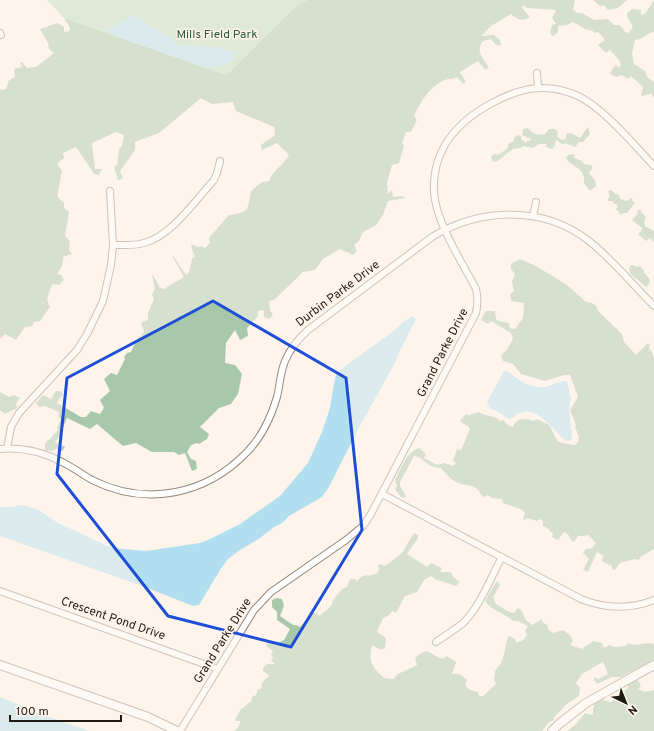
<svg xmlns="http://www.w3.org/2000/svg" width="654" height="731" viewBox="0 0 654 731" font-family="Overpass,sans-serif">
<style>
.green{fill:#bddac1}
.forest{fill:#a8c8ac}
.water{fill:#b1dfef}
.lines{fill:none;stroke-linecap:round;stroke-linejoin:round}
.minor-casing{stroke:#948678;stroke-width:8}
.tertiary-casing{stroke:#948678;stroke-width:10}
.minor{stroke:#fff;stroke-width:6}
.tertiary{stroke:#fff;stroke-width:8}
.marked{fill:none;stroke:#1d4ed8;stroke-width:3;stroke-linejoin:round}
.labels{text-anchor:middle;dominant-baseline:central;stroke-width:3;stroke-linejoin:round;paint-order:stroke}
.park-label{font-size:12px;fill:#2a5b34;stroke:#fef4eb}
.street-label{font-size:12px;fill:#201a15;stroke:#fef4eb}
</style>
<rect width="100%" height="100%" fill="#fef4eb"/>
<path class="green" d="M47 0H307L294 8 226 75 64 18Z"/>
<path class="forest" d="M307 0H575L573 10 577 13H582L594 20 608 19 614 25H620L625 32 628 33 633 27 627 16V13L632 9 641 10V15L645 14 654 0V32C646 33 644 39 635 40L632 53 634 64 645 71 647 77 654 82V97L651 94 641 96 643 87 631 76 628 79 622 75 616 77 610 74 612 69 616 65 619 68 621 65 619 60 610 50 606 53 598 45 604 41V38L598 32 595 33C591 29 590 31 585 29 581 27 578 24 572 22L568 25 558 26V32L554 36H552L550 32 552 25 556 24 552 18 556 10 527 8 524 5 522 8 530 17C522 22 518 20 511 14L491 26 481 36 494 35 500 40 501 46 495 44 491 39 483 41C475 52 483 58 489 68L485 70 478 61 460 72 466 82 463 84 457 77C453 79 452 79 448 79 432 83 420 102 414 116L417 120 411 132H406L402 143 404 146 399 163 392 165 387 183 388 194 392 190 393 197 403 196 405 198 388 201 383 215 376 225 363 232 359 241 354 245 357 251 353 255 340 249 323 259 315 270 303 272 274 300 269 301 270 310 273 315 269 319 264 317V310L258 311V316L247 328 248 336 240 340 235 330 226 343 225 363 235 365 242 374 238 394 231 404 219 408 200 427 209 434 207 439 199 444 197 443 191 445 187 452 191 459 196 461 197 469 192 471 185 453 179 455 174 452H152L136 443 123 446 97 424 90 429 67 418 58 439 55 441 56 443 65 447 62 451 56 449 52 451 45 450V443L47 442 48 440 50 439 54 434 58 430 57 428 61 419 58 417 59 412 45 406 39 407 36 403 43 395 51 399 56 391H60L63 394 57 403 81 417H86L91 411 100 414 104 408 100 400 110 391 104 379 111 373 117 375 125 359 124 357 127 353 131 352 138 337 141 336 144 331 141 324 142 322 148 320V313L154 299 152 295 155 288 152 276 153 275 160 288 164 289 184 277 172 256 174 257 186 275 189 272 192 259 195 256 193 252 191 244 198 247 201 246 205 248 210 243 209 238 229 215C250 212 247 211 251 191L262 182 269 181C273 169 283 166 289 155L277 143 262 150 261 145 275 135 274 127 236 111 233 102 212 104 201 98 159 133 135 142V150L120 171 123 178 120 180H118L114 167 117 165 119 149 122 146 124 135 116 132 92 143 95 169H102L99 175 94 174 76 147 63 153 64 158 57 164 62 171 57 196 64 203V208L69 212 65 236 70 241 69 250 72 254 63 257 62 266 57 274 61 275 64 280 59 285 52 284 47 299 50 307 40 321 34 322 32 326 25 327 16 340 5 334 0 339V90L6 89 9 80 15 77 14 69 22 67 20 63 22 62 27 68 36 67 54 53 48 48 49 45 40 29 58 23 64 27V32L69 31 70 28 64 18 226 75 294 8Z
M593 0H627L618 8 608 10 604 5 600 6Z
M588 127 590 134 583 142H579L575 147 565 143 563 145 557 140 555 142V146L552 149 546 147 547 144C542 143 537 144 533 148L523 146 521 148 513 149 496 162 492 161 491 156 495 154 498 155 508 148V144L514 141V138L517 135 521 136V139L525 142 531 140V139L522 135 523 129 528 128C533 135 538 135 545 134L549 129H555L558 132 557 136 560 139 564 140 566 138V134L571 133 580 138Z
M571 154 575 155 574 158 582 161 584 164 591 165 593 168 589 173 595 180 596 186 591 190H589L584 183C586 168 572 168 566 158L568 155Z
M611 190 616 194 619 195 621 200 623 199 625 201 629 200 630 198 633 199 632 200 635 203 627 213H624L620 215 619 213V211L616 210 618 206 616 204H614L612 201H608V198L610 197 608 191Z
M637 210H641V212L646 217 644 221 645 226 654 231V242L650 238 646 241 638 234 641 231 642 228 632 220 638 213Z
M520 259 536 266 567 285 586 302 592 303 597 307 598 311 622 334 624 342 636 355 648 343 650 345 649 348 652 352 654 359V549L640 557V559L637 560 635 559 620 563 615 570 612 569V566L603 562 602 560 604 556 597 552 588 572 583 570 589 559 583 553 586 549 592 548 596 543 588 535 584 536H578L574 542 571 540 568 534 564 532 558 540 552 537 553 533 549 531V529L543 526V521L540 519 537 521 527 518 525 520 523 519 525 513 523 510 503 503 502 499 491 498 490 496 487 495 485 497C480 495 480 491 476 488 469 484 466 486 461 484 453 482 446 474 441 468 424 467 426 458 414 456L400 482V486L406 496 404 498 401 497 395 489 397 486 395 480C401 469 406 452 419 448L426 454 424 458 437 465 444 463 453 466 456 463 453 461 457 449 461 450 470 429 468 426 464 424 460 421 466 414 469 415 479 412 482 414 497 418 500 421 503 420 509 426 513 427C517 417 525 418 534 421L537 419 549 425 558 442 574 445 578 443 579 437 575 427 576 425 570 410 578 397 570 375H564L545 381 521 374 513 364 503 361 501 356 504 352 506 351 513 339 511 333 491 321 488 324 481 320 486 311H495L496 319 498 321 509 323 510 328 515 329 523 318 524 303 511 301 510 294 514 291 512 281 515 274 511 269V264Z
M632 265 638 267 640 266 644 271V273L648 277 650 281 647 287 644 286C639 278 626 276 630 266Z
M0 392 9 397 14 395 20 398 16 404 17 408 5 414 0 410Z
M414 533 418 535V538L407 554 427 567 431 563 442 568 440 572H451L453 577 460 582 456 586 437 580 431 576 424 580 417 592 405 596 396 613 392 611 388 616 383 618 377 632 386 638 385 648 381 650 372 645C368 662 372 667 384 678L394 679 398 674 417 665 415 658C430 645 428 655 443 659L447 656 456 662 452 674H460L467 680 465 684C468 690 472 691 478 692L479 696H483L496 684 494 680 495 671 502 662 508 637 510 636 515 639 516 643 523 640 527 635 525 631 528 626 518 621H513C504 613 491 610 485 601L496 582H498L500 585 493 597 496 604 509 612 514 613 518 608 522 611 525 619 532 625 542 619V622L547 625 548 629 553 633 563 630 570 635 573 641 570 645 582 649 593 641 602 643 604 648 609 645 614 647 626 646 628 643 634 645 649 643 654 644V660L621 677H612L597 684 594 680 595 677 598 679 608 674 603 662 582 674 576 683 580 688 579 696 568 703 554 717V720L549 722 542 731H233C237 730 240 725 240 721H236L235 720 241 709 243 708 249 702 250 703 252 700V697L256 695 258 689H260L262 687 261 685 266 678 270 676 263 671V668L267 664H274L275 663 271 661 273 657 271 655 273 651 266 646 267 642 270 641 276 644 284 640 290 629 277 620V612L272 607V600L277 598 282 599 284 606 280 616 293 625H296L300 627 312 613H316L319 616C325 612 332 607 333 600L342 589 347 587 350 579H354L357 581 361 577 367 575 369 576 377 573 379 570 378 565 381 564 385 566 402 553Z
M638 680 641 686 638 689 645 692 654 690V731H567L575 725 585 713 593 715C593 708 593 703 599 699L611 702 628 688V685Z"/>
<path class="water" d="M130 16H137C148 26 160 32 171 39 174 41 176 43 179 44 194 48 224 44 234 54V60L224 65 207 68 109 34 107 29 120 23Z
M412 316 416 319 398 355 395 363 356 433 329 487 322 497 289 516 282 523 274 527 260 538 240 550 228 559 220 570 199 605 193 606 145 587 0 536V507H13L18 505 26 506 39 510 58 523 112 548 146 551 200 543 208 540 240 524 280 496 308 463 322 432 330 408 334 383 337 372 395 330 403 322Z
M504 371C510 371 511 375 515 377 522 382 531 387 539 387 551 388 556 380 567 381L571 399 569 408 572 438 569 441H566C554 432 538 405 520 413 515 415 514 418 509 419L497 411 490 409 487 402Z
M0 697 41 714 89 731H0Z"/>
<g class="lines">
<g class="minor-casing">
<path id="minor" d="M0 33 1 35
M537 73 538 88
M533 216 536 202
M113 245C123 245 133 246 144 243 171 236 195 201 214 180L217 173 220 161
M7 448 11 427 19 413 77 350 87 334 103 301 111 265 113 245 110 191
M0 449C22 447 44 452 64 463 74 468 83 475 92 480 146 507 206 495 247 452 262 437 271 417 277 397 280 385 280 373 285 361 290 349 298 339 308 330L432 237C480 208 543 205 589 241 613 260 633 285 654 306
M382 494 581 599C606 609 629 610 654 600
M0 591 218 669
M436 642C445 636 454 630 462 624 479 609 491 577 502 557
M180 731 254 610 271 592 346 540 363 526 371 514 476 313C478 304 478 297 476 289 461 260 436 223 434 192 432 149 457 122 492 103 520 88 545 82 576 95 602 106 634 145 654 166"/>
</g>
<g class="tertiary-casing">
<path id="tertiary" d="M0 665 148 717 177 731
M552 731 559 724 586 703 654 665"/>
</g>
<use href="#minor" class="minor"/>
<use href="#tertiary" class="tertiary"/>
</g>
<path d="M0 0H654V731H0ZM213 301 346 378 362 530 291 647 168 616 57 474 67 378Z" fill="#fef4eb" fill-opacity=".55" fill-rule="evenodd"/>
<path class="marked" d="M213 301 346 378 362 530 291 647 168 616 57 474 67 378Z"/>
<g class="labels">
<g class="park-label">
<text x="217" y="35">Mills Field Park</text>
</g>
<g class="street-label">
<text transform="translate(338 294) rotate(-37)">Durbin Parke Drive</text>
<text transform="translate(443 353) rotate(-63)">Grand Parke Drive</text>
<text transform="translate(113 619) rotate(19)">Crescent Pond Drive</text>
<text transform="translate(223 641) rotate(-58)">Grand Parke Drive</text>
</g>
</g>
<g transform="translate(626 703) rotate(137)" stroke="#fef4eb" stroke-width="3" paint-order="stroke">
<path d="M0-3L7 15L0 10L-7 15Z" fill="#201a15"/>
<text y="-6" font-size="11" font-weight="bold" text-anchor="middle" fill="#201a15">N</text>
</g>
<path d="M10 715v6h111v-6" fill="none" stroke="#201a15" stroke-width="2"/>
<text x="16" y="715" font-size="12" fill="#201a15" stroke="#fef4eb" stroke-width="3" paint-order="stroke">100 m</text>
</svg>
